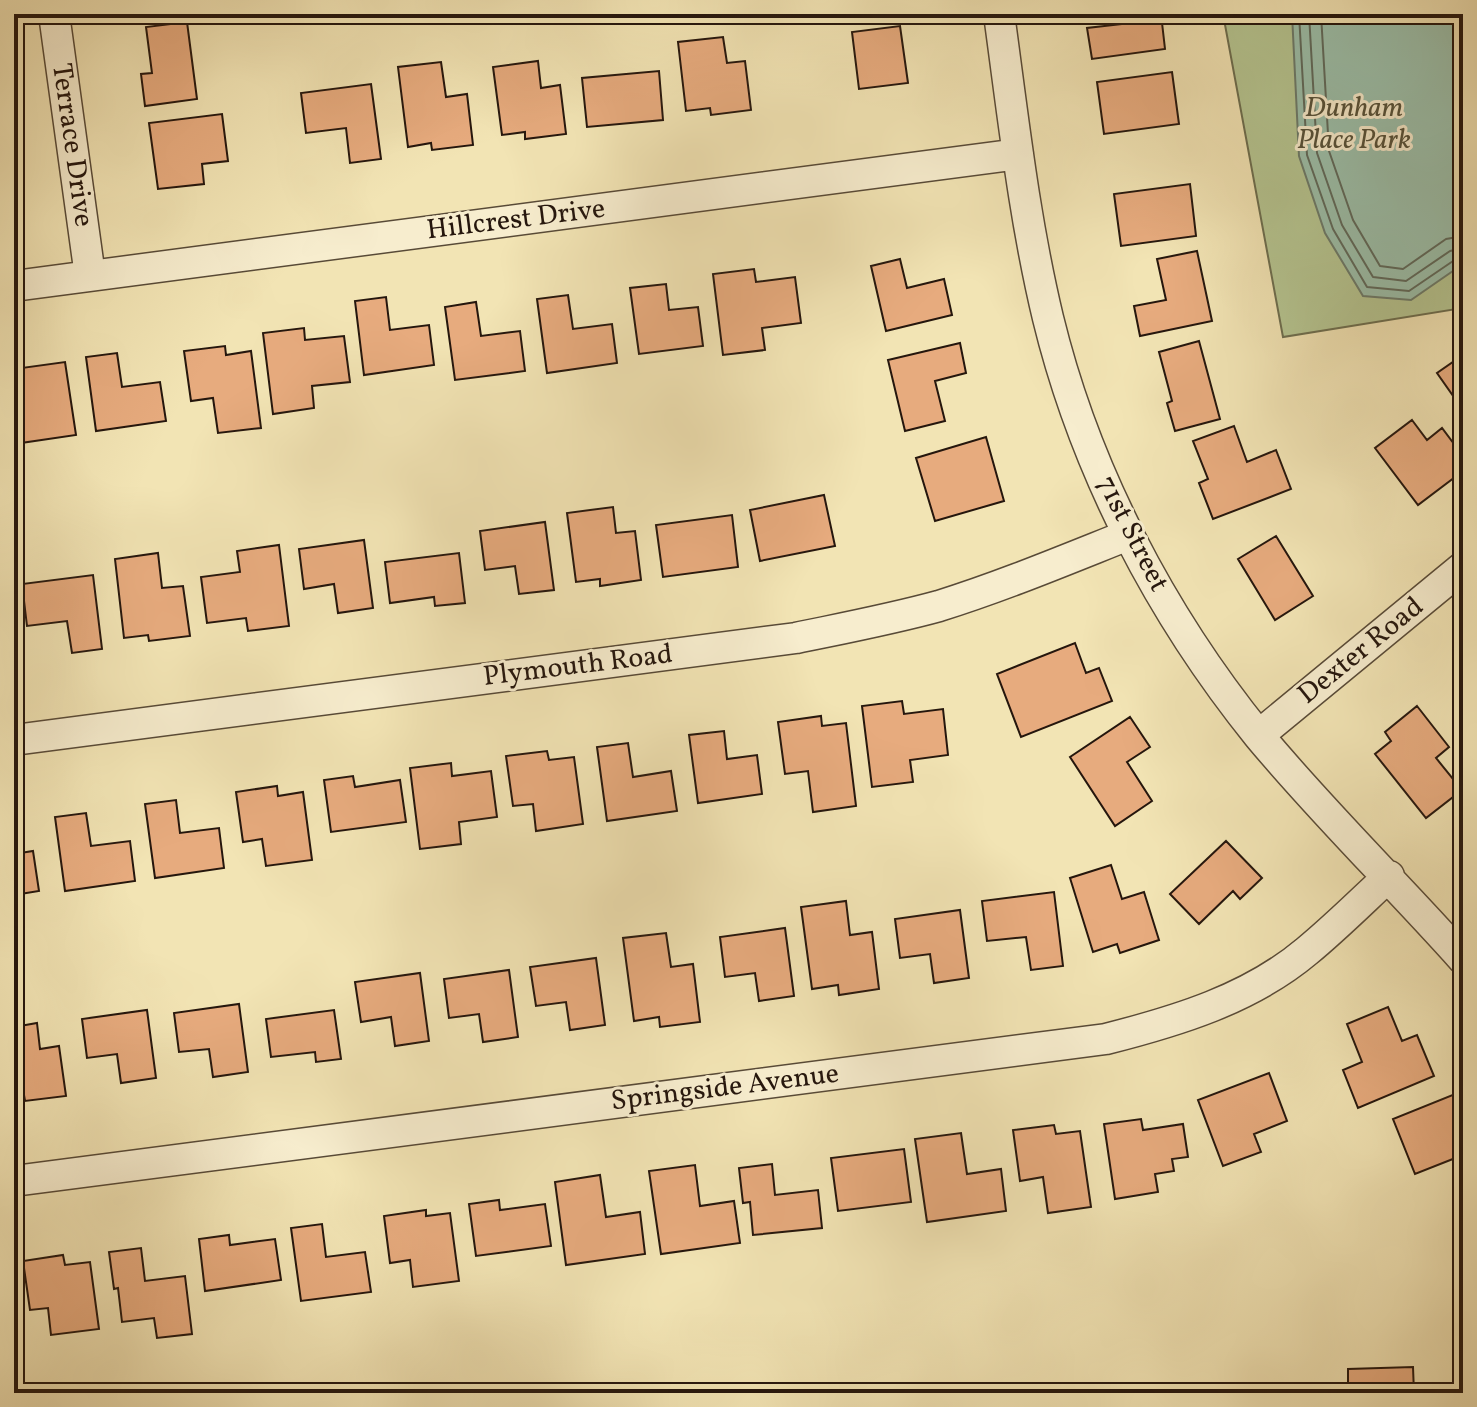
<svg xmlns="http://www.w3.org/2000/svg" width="1477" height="1407" viewBox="0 0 1477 1407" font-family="Vollkorn,serif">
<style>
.green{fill:#b5c591;stroke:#6d6e4f;stroke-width:2}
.water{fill:#9bbfaa;stroke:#6c7b6b;stroke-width:2}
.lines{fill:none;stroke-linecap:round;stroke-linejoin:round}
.shore{stroke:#606a5c;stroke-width:2}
.building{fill:#e7ab7e;stroke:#25160d;stroke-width:2}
.minor-casing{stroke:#584a37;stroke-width:33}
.minor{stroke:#f7edce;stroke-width:30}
.labels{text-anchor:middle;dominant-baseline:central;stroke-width:6;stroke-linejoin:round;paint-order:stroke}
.park-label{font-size:28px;font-style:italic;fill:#57533b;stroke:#f7edce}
.street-label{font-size:28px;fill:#25160d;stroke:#f7edce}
</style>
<rect width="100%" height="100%" fill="#f2e4b4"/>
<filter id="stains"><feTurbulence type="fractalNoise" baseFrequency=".0025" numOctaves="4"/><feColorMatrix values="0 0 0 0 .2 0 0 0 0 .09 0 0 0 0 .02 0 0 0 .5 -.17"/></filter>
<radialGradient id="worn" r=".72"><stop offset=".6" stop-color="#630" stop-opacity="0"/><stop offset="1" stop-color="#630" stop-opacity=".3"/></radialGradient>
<path class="green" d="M1223 14H1463V308L1283 337Z"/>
<path class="water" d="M1292 14H1463V264L1411 300 1363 296 1325 233 1299 156Z"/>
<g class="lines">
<path class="shore" d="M1299 14 1307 155 1333 229 1367 287 1409 291 1456 259 1463 258
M1309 14 1317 153 1342 225 1373 277 1406 281 1450 251 1463 248
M1321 14 1329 151 1353 220 1380 266 1403 269 1446 239 1463 236"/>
</g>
<path class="building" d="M1121 14H1161L1165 49 1092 59 1087 28 1123 24Z
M187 22 197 99 145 106 141 74 152 73 146 27Z
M900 26 908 83 859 89 852 32Z
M723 37 727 63 745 61 751 110 711 115 710 108 686 111 678 42Z
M538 61 541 88 560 85 566 134 525 139V132L502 135 493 67Z
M441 62 446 97 467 94 473 145 432 150 431 143 408 147 398 67Z
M659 71 663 120 587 127 582 78Z
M1172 72 1179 124 1104 134 1097 82Z
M371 84 381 159 350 163 346 128 306 133 301 93Z
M222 114 228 161 202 164 204 184 158 189 149 123Z
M1190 184 1196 236 1121 246 1114 194Z
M1197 251 1212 321 1140 336 1134 306 1166 300 1157 259Z
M900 259 907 288 944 279 952 315 886 331 871 266Z
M754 269 756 282 795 277 801 323 762 328 765 350 723 355 713 274Z
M666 284 669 310 698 307 703 346 639 354 630 288Z
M568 295 573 329 612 324 617 363 547 373 537 299Z
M386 297 390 330 429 325 434 365 364 375 355 301Z
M476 302 481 336 520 331 525 371 455 380 445 307Z
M304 328 305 340 344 336 350 382 312 386 314 408 273 414 263 333Z
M1199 341 1220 419 1175 431 1167 403 1172 401 1159 352Z
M960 343 966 373 935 381 945 421 905 431 888 360Z
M225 346 226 355 251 351 261 428 218 433 213 398 191 401 184 351Z
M117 353 122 387 160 382 166 421 96 431 86 357Z
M1463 355V410L1437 373Z
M65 362 76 435 14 444V369Z
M1412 420 1427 440 1442 428 1463 456V471L1418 505 1375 448Z
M1234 426 1247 462 1276 450 1291 489 1213 519 1199 483 1208 479 1193 441Z
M986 437 1004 501 935 521 916 458Z
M824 495 835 546 760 561 750 510Z
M613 507 616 533 635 531 641 580 600 586V579L576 582 567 513Z
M732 515 738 567 663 577 656 525Z
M545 522 554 590 519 594 515 566 485 570 480 531Z
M1276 536 1313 596 1275 620 1238 559Z
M364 540 373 608 338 613 334 584 304 589 299 549Z
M279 545 289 626 248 631 246 618 207 623 201 577 240 572 237 551Z
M158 553 162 588 183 586 190 636 149 641 148 635 124 638 115 559Z
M459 553 465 603 435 606 434 597 390 603 385 562Z
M93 575 102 649 72 653 67 621 27 626 22 584Z
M1075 643 1086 673 1099 668 1112 701 1021 737 997 674Z
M902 701 904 714 943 709 948 755 910 760 913 782 872 787 862 706Z
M1417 706 1449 747 1436 758 1462 790 1426 818 1375 754 1391 741 1385 732Z
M821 716 822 726 846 723 856 806 813 812 808 771 785 774 778 722Z
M1130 717 1150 747 1127 762 1152 801 1115 826 1070 757Z
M724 731 727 759 757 755 762 794 698 803 689 735Z
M628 743 633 777 671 771 677 811 607 821 597 747Z
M547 751 549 760 574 757 583 824 536 831 533 804 513 806 506 756Z
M451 763 452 776 491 771 497 817 459 822 461 844 420 849 410 768Z
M353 776 355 787 400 780 406 822 331 832 324 780Z
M277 786 278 796 303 792 312 860 266 866 262 839 243 842 236 792Z
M176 800 180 833 219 828 224 868 155 878 145 804Z
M86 813 91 846 130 841 135 881 65 891 55 817Z
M1226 841 1262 878 1240 899 1233 891 1199 924 1170 894Z
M33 851 39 891 14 895V854Z
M1111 865 1122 899 1144 892 1159 940 1120 953 1117 944 1093 952 1070 878Z
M1054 892 1063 966 1031 970 1026 937 987 941 982 901Z
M846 901 850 935 872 932 879 989 839 995 838 985 812 989 801 907Z
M960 910 969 978 934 983 930 954 900 958 895 919Z
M785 928 794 996 759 1001 755 973 725 977 720 937Z
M666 933 671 967 693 964 700 1022 660 1027 659 1017 634 1021 623 938Z
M596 958 605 1025 570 1030 566 1002 536 1006 530 967Z
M509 970 518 1037 483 1042 479 1014 449 1018 444 979Z
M420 973 429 1041 395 1046 391 1017 361 1022 355 982Z
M239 1004 248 1072 213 1077 209 1049 179 1052 174 1013Z
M1388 1007 1402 1041 1417 1035 1434 1076 1358 1108 1343 1070 1362 1062 1347 1024Z
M147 1010 156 1078 121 1083 117 1054 87 1058 82 1019Z
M334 1010 341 1059 316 1062 315 1052 271 1057 266 1019Z
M37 1023 40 1049 59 1046 66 1096 25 1101 24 1095 14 1096V1027Z
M1269 1073 1287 1121 1254 1134 1261 1152 1223 1166 1198 1100Z
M1460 1092 1463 1101V1155L1415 1174 1393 1119Z
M1141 1119 1143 1130 1183 1124 1188 1157 1172 1159 1174 1171 1155 1174 1158 1192 1115 1199 1104 1124Z
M1054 1125 1056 1134 1080 1131 1091 1207 1048 1213 1043 1177 1020 1181 1013 1130Z
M961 1133 967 1174 1001 1169 1006 1211 927 1222 915 1139Z
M904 1149 911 1202 838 1211 831 1158Z
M772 1164 775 1195 818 1190 822 1228 753 1235 750 1202 743 1203 739 1168Z
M695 1165 700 1206 734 1201 740 1243 661 1254 649 1171Z
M600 1175 606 1217 640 1212 645 1254 566 1265 555 1182Z
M499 1200 500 1210 545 1204 551 1246 476 1256 469 1204Z
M426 1210V1216L450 1213 459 1281 413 1287 410 1260 390 1263 384 1216Z
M322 1224 326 1257 365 1252 371 1292 301 1301 291 1228Z
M229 1235 230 1245 275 1239 281 1280 205 1291 199 1239Z
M141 1248 145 1281 185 1276 192 1334 157 1338 154 1318 122 1322 118 1288 114 1289 109 1252Z
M63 1255 65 1265 90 1262 99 1329 51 1335 48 1308 30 1310 23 1261Z
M1413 1367 1414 1393H1348V1369Z"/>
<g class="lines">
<g class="minor-casing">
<path id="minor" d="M54 14 90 276
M999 14C1013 116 1024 218 1048 318 1085 470 1161 615 1259 736 1323 813 1396 884 1463 959
M14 286 1018 154
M1259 735 1463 567
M14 740 796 638C844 628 892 619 939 606 1003 586 1065 560 1128 535
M14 1181 1106 1039C1177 1021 1250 999 1307 951 1335 928 1362 901 1389 876"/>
</g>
<use href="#minor" class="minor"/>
</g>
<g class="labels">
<g class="park-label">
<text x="1354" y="108">Dunham<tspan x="1354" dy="32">Place Park</tspan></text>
</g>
<g class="street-label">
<text transform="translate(72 145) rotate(82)">Terrace Drive</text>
<text transform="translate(516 220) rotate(-7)">Hillcrest Drive</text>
<text transform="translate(1132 534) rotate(63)">71st Street</text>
<text transform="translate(1361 651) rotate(-39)">Dexter Road</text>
<text transform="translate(578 666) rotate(-7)">Plymouth Road</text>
<text transform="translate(725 1088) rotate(-7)">Springside Avenue</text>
</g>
</g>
<rect width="1477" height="1407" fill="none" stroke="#f2e4b4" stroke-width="48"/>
<rect x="16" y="16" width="1445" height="1375" fill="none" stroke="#25160d" stroke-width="4"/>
<rect x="24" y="24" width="1429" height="1359" fill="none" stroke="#25160d" stroke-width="2"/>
<rect width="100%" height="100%" filter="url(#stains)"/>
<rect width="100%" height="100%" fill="url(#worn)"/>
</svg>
